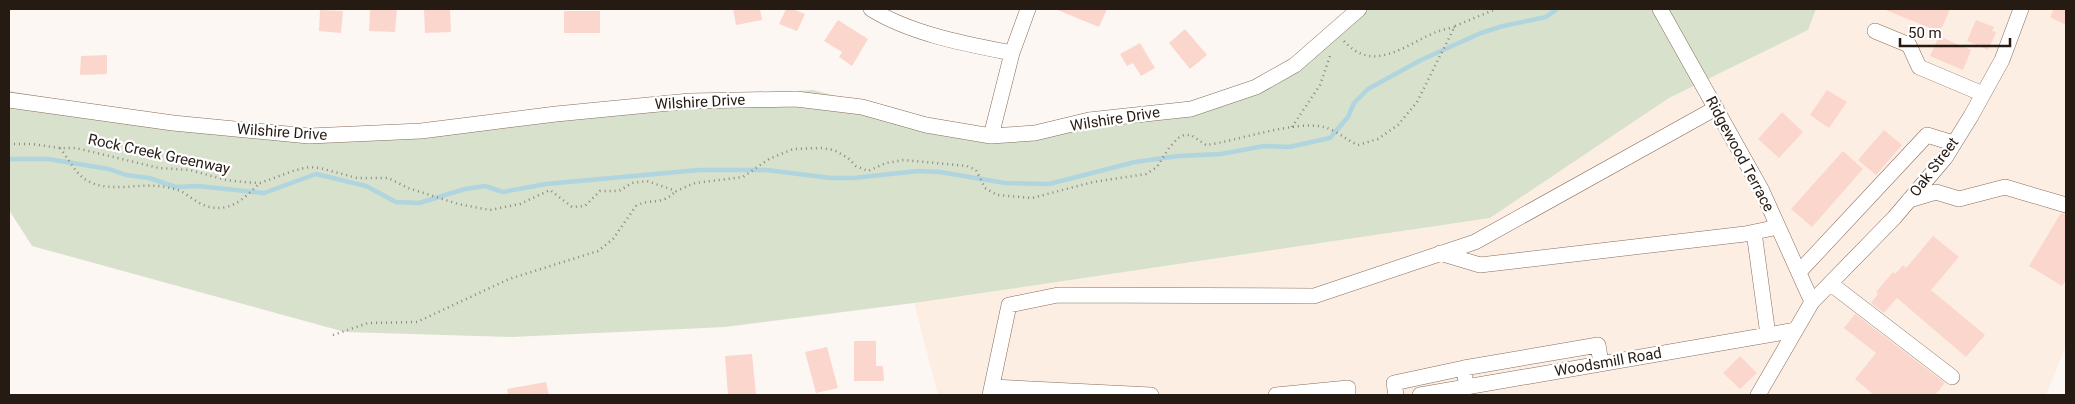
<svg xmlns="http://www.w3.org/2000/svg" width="2075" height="404" viewBox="0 0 2075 404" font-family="Roboto,sans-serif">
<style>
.built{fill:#fdeee4}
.green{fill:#d7e1cc}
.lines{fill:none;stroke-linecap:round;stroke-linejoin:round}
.stream{stroke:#b1d5de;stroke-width:4.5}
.building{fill:#fbd6cc}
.minor-casing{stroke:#876d5a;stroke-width:16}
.path{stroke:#8f8680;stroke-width:2.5;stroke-dasharray:1 4;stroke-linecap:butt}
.minor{stroke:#fff;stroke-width:15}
.labels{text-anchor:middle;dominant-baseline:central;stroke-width:4.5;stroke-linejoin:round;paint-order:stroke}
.street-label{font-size:15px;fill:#261b13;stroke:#fff}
</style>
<rect width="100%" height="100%" fill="#fdf7f3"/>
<path class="built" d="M1816 9H2066V346L2046 395H938L914 303 1490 218 1669 98 1808 30Z"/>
<path class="green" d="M1356 9H1816L1808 30 1669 98 1490 218 914 303 725 327 512 337 345 332 32 246 9 210V91L244 130 451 129 750 94 813 90 981 133 1097 123 1260 89Z"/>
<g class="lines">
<path class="stream" d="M9 159H48L109 169 126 175 149 178 176 187 198 186 264 193 316 174 366 186 396 202 419 203 465 189 485 186 503 192 546 184 699 170H766L831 178H853L918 171 940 172 1005 183 1049 184 1135 162 1178 156 1221 154 1264 146 1289 147 1330 138 1348 117 1354 103 1368 89 1421 60 1481 33 1503 26 1546 17 1557 9"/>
</g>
<path class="building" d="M370 9H397L395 32 369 31Z
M424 9H450L451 32 425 33Z
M733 9H760L762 20 736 25Z
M786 9H793L805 14 797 31 779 24Z
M1055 9H1107L1099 27Z
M1883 9H1950L1940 32Z
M2054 9H2066V25L2050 17Z
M320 10 343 11 341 33 319 31Z
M564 11H600V33H564Z
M838 20 868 39 852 66 839 57 842 52 824 41Z
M1976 20 1994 27 1992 31 1996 32 1988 50 1967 41Z
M1185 29 1207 55 1190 69 1169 43Z
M1939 36 1971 50 1963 70 1930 56Z
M1140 43 1155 68 1141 76 1133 63 1127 66 1120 54Z
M107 55V74L80 75 81 56Z
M1827 90 1847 102 1829 128 1810 115Z
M1782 112 1803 132 1779 158 1758 139Z
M1884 130 1902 145 1876 175 1858 160Z
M1843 151 1863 169 1812 227 1791 209Z
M2061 213 2066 214V280L2062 286 2029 266Z
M1933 236 1959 257 1931 290 1985 335 1966 357 1897 298 1884 313 1871 303 1878 294 1876 292 1893 272 1895 274 1903 265 1906 268Z
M1855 314 1945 383 1935 395H1874L1855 379 1876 353 1844 328Z
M854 341H876V366H883L884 381H854Z
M827 347 838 388 816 393 805 352Z
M752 354 756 395H728L725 356Z
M1740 356 1757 373 1740 389 1723 373Z
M546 382 549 395H508L507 389Z"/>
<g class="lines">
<g class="minor-casing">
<path id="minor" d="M871 9C911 34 966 44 1012 53
M1660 9 1762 191 1812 302
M1875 31 1909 45 1919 67 1983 94
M9 100 173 123 309 136 421 131 556 114 690 101 796 99 862 107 926 125 991 136 1035 133 1089 120 1191 109 1256 87 1295 65 1359 9
M991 136 1012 53 1028 9
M1909 200 1936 192 1959 199 2005 187 2066 205
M1754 232 1768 335
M1440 253 1480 265 1745 234 1778 227
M1799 272 1927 135 1953 143
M1831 284 1952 377
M1464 368 1598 345 1601 363
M992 387 1151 395
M990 395 1009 305 1058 295 1314 296 1475 242 1716 108
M1276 395 1348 388V395
M1396 395 1394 383 1464 368 1465 377
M1420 395 1796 330
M1758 395 1812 302 1894 218 1945 158 1971 116 2002 60 2021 9"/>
</g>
<path class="path" d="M1344 41C1373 74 1405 45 1436 32 1442 30 1449 28 1455 27
M1292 127 1320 85 1331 53
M9 144H32L60 148H76L159 168 190 170 226 180 243 182 260 183 296 170 309 167 320 168 357 178H388L408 188 458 204 490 210 520 204 550 190 572 207 585 206 600 191H619L632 183 647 181 676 191 695 183 743 177 769 159 793 149 821 148 834 150 848 158 856 166 868 171 886 163 904 160 967 166 976 170 985 188 997 195 1032 198 1093 182 1146 174 1157 167 1169 148 1178 138 1184 135H1191L1206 145C1237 141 1295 120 1324 127 1336 130 1346 140 1358 145L1378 139 1398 125 1417 102 1455 26 1496 9
M60 148C69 159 76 176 90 182 112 193 142 182 166 187 172 189 179 189 184 193 197 202 209 211 226 207 240 204 250 192 260 183
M333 335 368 323 417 322 509 279 598 251 613 239 636 206C652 197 660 207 676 191"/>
<use href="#minor" class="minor"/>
</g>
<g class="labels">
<g class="street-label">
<text transform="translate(700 102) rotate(-3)">Wilshire Drive</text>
<text transform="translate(1115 119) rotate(-9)">Wilshire Drive</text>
<text transform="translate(282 132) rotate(4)">Wilshire Drive</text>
<text transform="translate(159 154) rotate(12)">Rock Creek Greenway</text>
<text transform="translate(1740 154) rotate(62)">Ridgewood Terrace</text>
<text transform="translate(1934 167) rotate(-53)">Oak Street</text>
<text transform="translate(1608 362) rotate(-10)">Woodsmill Road</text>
</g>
</g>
<rect width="2075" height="404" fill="none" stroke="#261b13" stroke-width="20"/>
<path d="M1900 38v8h110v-8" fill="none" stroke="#261b13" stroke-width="2.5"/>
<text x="1908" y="38" font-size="15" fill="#261b13" stroke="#ffffff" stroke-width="4" paint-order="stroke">50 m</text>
</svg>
